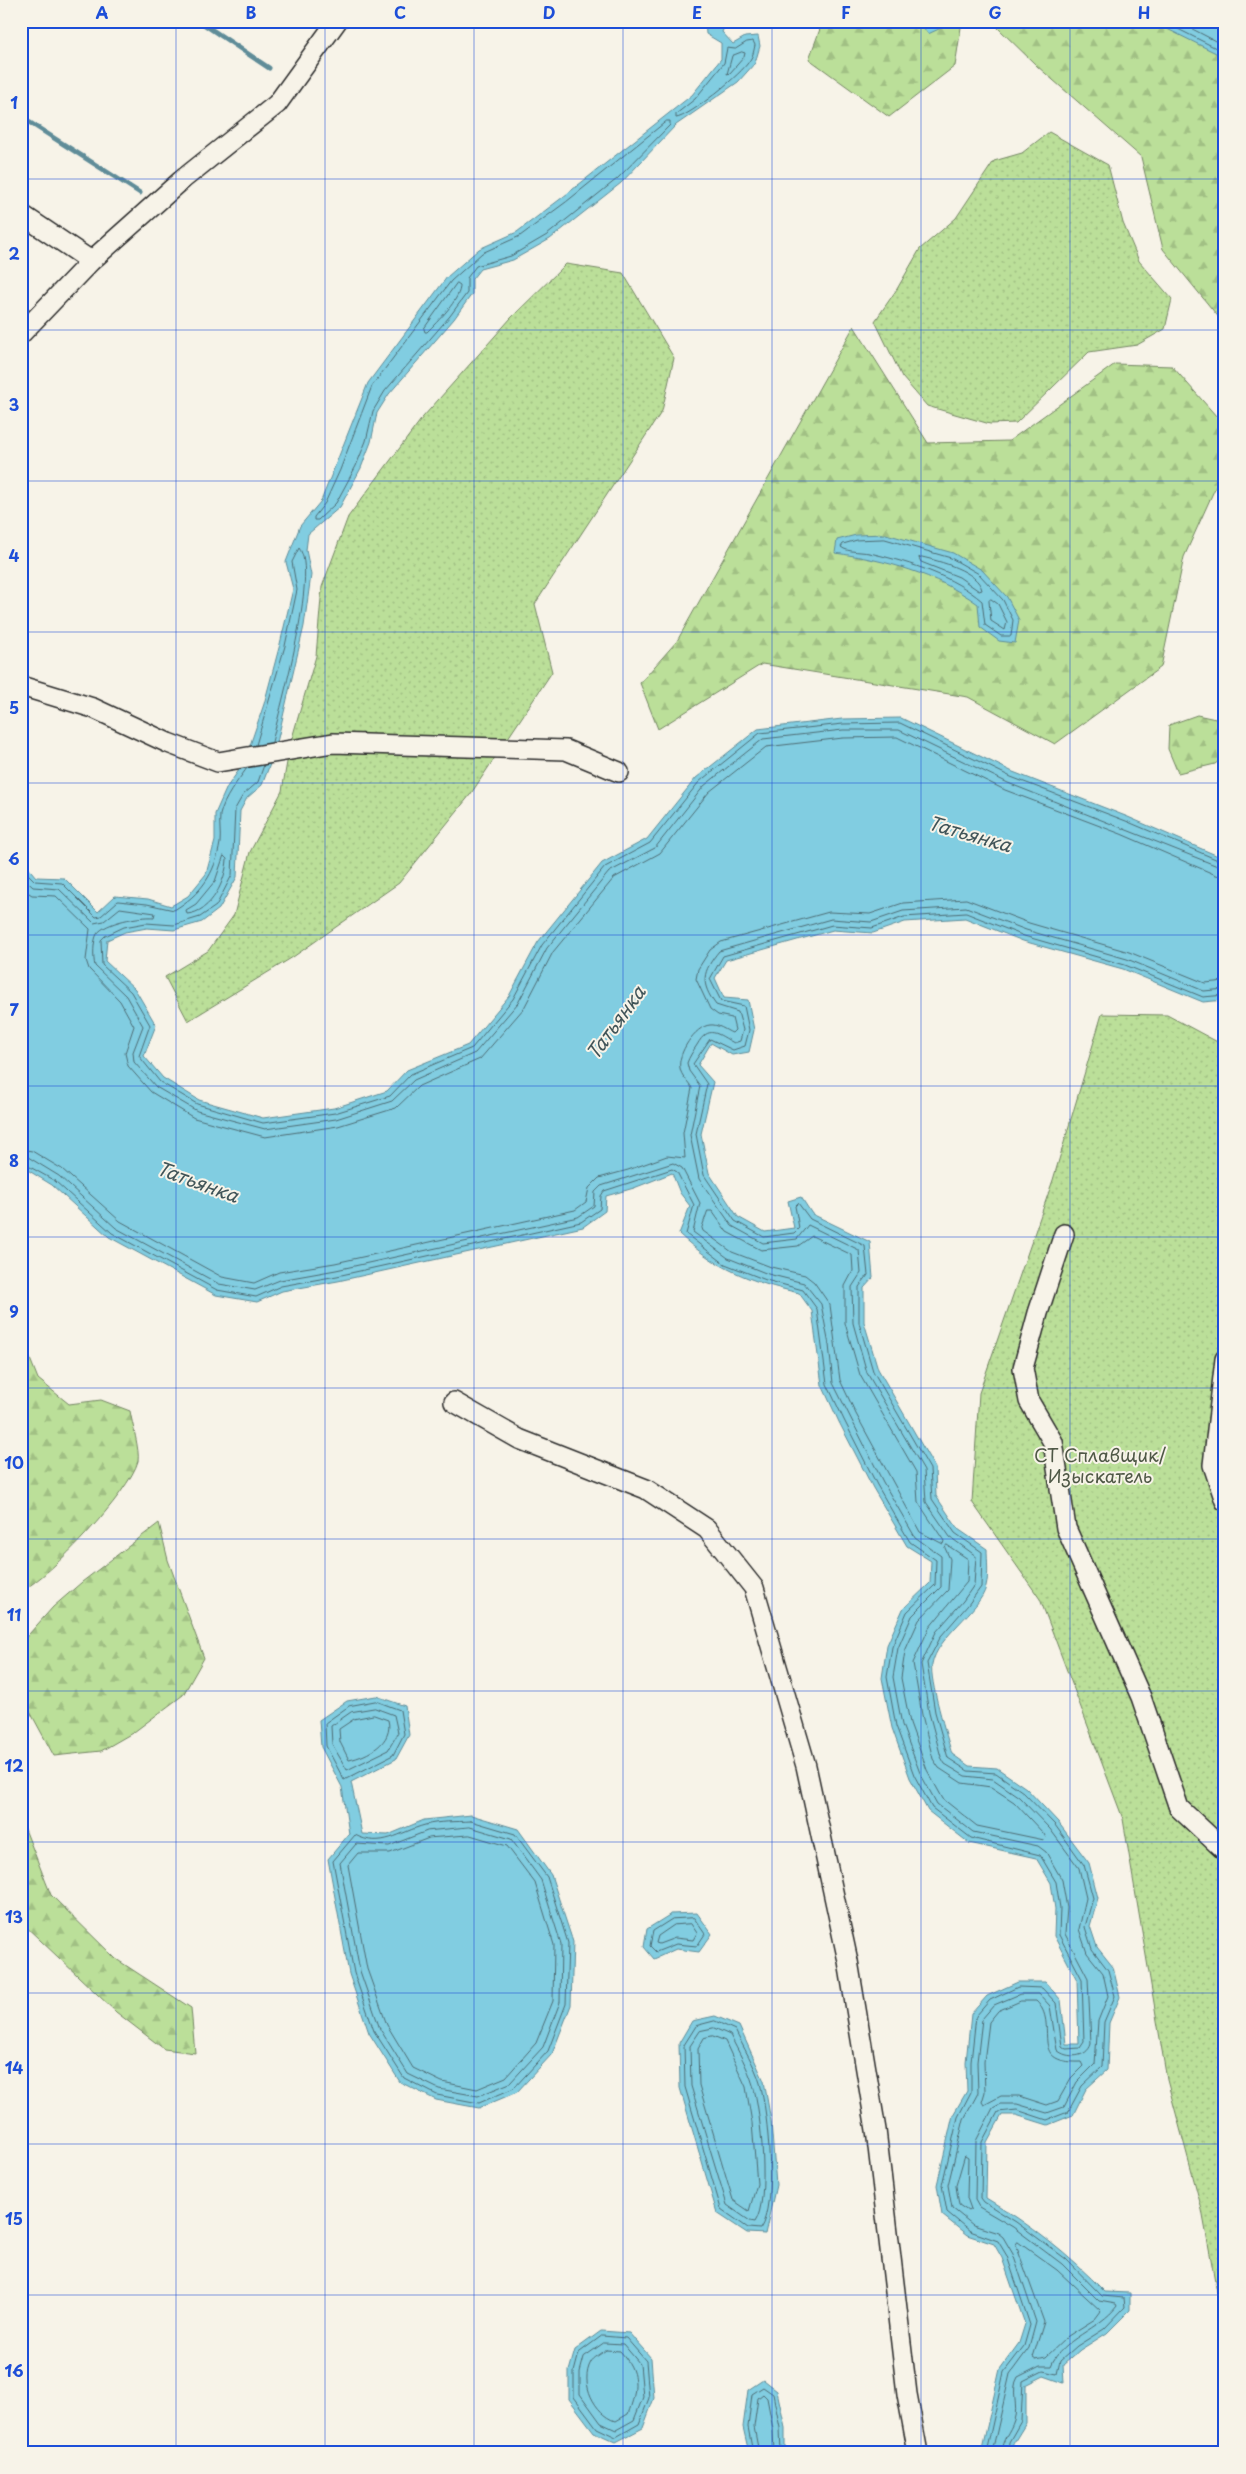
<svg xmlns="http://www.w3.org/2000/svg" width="1246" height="2474" viewBox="0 0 1246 2474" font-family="'Playpen Sans',sans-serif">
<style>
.forest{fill:url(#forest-firs);stroke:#738562}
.garden{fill:url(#garden-dots);stroke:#738562}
.water{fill:#81cde1;stroke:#5f8c98}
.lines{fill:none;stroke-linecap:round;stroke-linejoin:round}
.shore{stroke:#4d6c74;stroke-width:1}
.stream{stroke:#5f8c98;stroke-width:5}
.minor-casing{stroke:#2b2b2b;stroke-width:22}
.minor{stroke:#f7f3e8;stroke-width:19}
.grid{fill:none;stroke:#1d4ed8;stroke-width:1;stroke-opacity:0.55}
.labels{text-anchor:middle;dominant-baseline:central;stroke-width:4;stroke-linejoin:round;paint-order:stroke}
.park-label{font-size:18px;fill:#4f5846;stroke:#f7f3e8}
.water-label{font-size:19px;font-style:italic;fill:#405458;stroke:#f7f3e8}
.neatline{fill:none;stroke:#1d4ed8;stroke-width:2}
.grid-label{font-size:16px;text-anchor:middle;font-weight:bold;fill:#1d4ed8}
</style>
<defs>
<pattern id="forest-firs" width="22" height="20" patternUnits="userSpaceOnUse" patternTransform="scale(1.25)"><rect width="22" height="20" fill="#bbdf99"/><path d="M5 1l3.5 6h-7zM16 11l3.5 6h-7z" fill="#a1c084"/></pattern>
<pattern id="garden-dots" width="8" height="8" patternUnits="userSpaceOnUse" patternTransform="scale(1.25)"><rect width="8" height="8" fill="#bbdf99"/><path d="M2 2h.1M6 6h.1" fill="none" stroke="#a1c084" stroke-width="1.8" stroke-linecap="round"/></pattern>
</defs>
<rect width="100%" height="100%" fill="#f7f3e8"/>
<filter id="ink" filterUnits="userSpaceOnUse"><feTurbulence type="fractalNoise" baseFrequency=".02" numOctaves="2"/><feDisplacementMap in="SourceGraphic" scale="10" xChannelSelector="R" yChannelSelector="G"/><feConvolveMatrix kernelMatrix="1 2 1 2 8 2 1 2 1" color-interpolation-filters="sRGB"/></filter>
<g filter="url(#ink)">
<path class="forest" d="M823 21H962L955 66 889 117 809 59Z
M999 21H1225V325L1163 249 1141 157 1037 66 998 28Z
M854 326 928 443 1009 441 1115 364 1172 366 1225 426V466L1184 557 1161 667 1055 744 968 697 762 664 658 729 640 683 677 641Z
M1197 715 1225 721V756L1215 764 1178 773 1168 749 1169 725Z
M21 1336 38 1379 69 1404 101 1400 130 1411C132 1423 140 1451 138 1461 130 1492 50 1577 21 1591Z
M159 1523 168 1560 204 1658 183 1695 134 1732 101 1751 54 1756 21 1695V1643L53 1607 82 1582Z
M21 1819 51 1895 116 1959 191 2008 195 2053 164 2049 116 2012 21 1922Z"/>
<path class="garden" d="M1049 132 1108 165 1123 223 1139 261 1172 299 1165 329 1137 345 1089 352 1016 423 990 424 927 406 902 377 875 321 897 289 920 249 956 218 994 161 1022 153Z
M566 264 623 273 674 358 662 411 535 604 552 672 470 795 399 883 293 957 188 1021 165 977 208 951 234 915 250 852 282 791 290 745 316 656 322 587 348 517 423 417 511 318Z
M1102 1014 1167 1015 1225 1046V2336L1202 2210 1167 2080 1123 1819 1040 1599 972 1502 979 1393 1053 1180Z"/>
<path class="water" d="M705 21H727L722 32 733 44 745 37 758 36 760 46 755 63 738 82 676 125 621 183 550 239 513 260 480 269 472 279V294L454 319 389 394 377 413 371 442 361 468 340 507 308 534 306 550 311 575 304 626 275 751 262 785 247 798 240 811 237 877 219 909 202 922 174 930 147 928 125 932 107 940 105 961 135 989 156 1025 144 1056 163 1078 199 1100 263 1118 334 1108 387 1091 407 1070 468 1045 509 996 538 942 602 863 647 839 696 778 758 729 842 719 901 718 1013 772 1128 817 1225 859V1000L1203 1002 1123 969 1023 941 965 918 905 922 873 933 833 930 726 960 715 978 724 998 748 1000 754 1030 749 1052 732 1055 711 1043 698 1065 713 1082 701 1134 709 1173 738 1217 765 1232 794 1228 788 1201 801 1197 812 1214 870 1242 873 1278 864 1288V1322L878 1369 935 1468 936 1496 958 1529 987 1549C987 1561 989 1575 986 1587 980 1611 937 1636 932 1665 929 1679 947 1738 952 1754L969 1766 997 1768 1026 1788 1058 1822 1089 1863 1098 1898 1090 1926 1097 1947 1113 1967 1120 1997 1109 2023 1107 2070 1086 2089 1073 2115 1048 2125 1016 2115H1002L987 2142 986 2198C1030 2224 1069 2255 1105 2292L1130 2293V2310L1107 2333 1080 2350 1063 2365 1064 2383 1044 2376 1026 2385V2423L1013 2444 1012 2453H981L1000 2369 1019 2343 1025 2324 1002 2258 994 2244 967 2235 942 2215 937 2185 953 2115 967 2091 966 2062 971 2014 987 1996 1018 1982H1045L1061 2000 1066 2044H1079L1077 1980 1054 1936 1055 1909 1051 1883 1036 1858 969 1843 928 1811 910 1778 892 1728 882 1678 887 1645 903 1609 930 1583 931 1561 907 1546 873 1488 839 1422 822 1385 812 1311 799 1293C751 1282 715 1268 679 1234L690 1206 680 1193 672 1173 634 1188 606 1196 605 1211 583 1227 338 1281 282 1291 257 1302 216 1295 109 1237 52 1185 21 1166V859L36 877 64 878 98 912 115 896 148 899 171 906 188 896 206 874 215 841V814L227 787 244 763 264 704 280 644 293 589 286 562 300 526 321 501 368 383 447 277 479 249 517 232 563 197 692 95 721 59V43L706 34Z
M919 21H946L941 28 928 34Z
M1151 21H1225V63L1216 53Z
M886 534 953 553 982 570 1007 597 1019 620 1015 643 999 641 980 627 978 604C936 574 886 560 835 553L837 540 856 535Z
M376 1696 405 1706 409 1735 396 1759 351 1782 362 1834 388 1835 424 1820 471 1815 518 1829 551 1875 573 1942 571 2005 552 2054 517 2092 479 2108 436 2100 400 2082 369 2033 349 1974 328 1859 349 1834 342 1787 321 1747 319 1720 347 1701Z
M697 1913 712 1934 699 1952 676 1949 654 1959 644 1947 647 1929 671 1914Z
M715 2016 739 2026 764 2081 771 2121 776 2185 765 2234 747 2233 717 2213 680 2088 679 2043 692 2021Z
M601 2331 629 2333 651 2358 654 2398 643 2428 616 2442 594 2432 569 2399V2371L575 2350Z
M763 2380 777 2391 785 2428V2453H749L743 2427 748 2390Z"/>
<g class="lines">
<path class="shore" d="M1162 21 1218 49 1225 55
M1177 21 1225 46
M747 42 753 41 755 45C754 50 753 56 750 60 743 73 689 117 676 118V114L695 99 724 63 727 48 735 49Z
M742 52 745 53 744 57 730 73 727 74 732 56Z
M667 121H670V125L617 179 547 235 511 256 476 266 467 278V293L450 316 385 391 373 411 366 441 356 466 336 503 318 520H314V517L325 503 340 470 372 386 451 281 482 253 520 236 566 202Z
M457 283 460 285C461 299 437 322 427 332H425L424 329Z
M885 539 951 558 979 574 1003 600 1013 620 1011 636H1001L985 625 982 601C953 576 911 563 874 554 864 551 848 553 841 547L843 544 857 540Z
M922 557C939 561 978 571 982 590L979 591 959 577 921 562 919 558Z
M991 599 998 604 1007 622 1005 630 991 621 989 601Z
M256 745 285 646 297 590 292 562 299 548C319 572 280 708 272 742
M264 765 258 782 243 795 235 809 232 875 216 906 200 917 174 925 146 923 124 927 105 936 101 940 102 965 131 992 150 1025 139 1056 160 1082 197 1104 263 1123 335 1113 390 1096 411 1074 472 1048 513 999 542 945 605 867 650 843 699 782 760 733 843 724 900 723 1011 777 1126 821 1225 863
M224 856 227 859C226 880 212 912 187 914L186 910 196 904 215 881Z
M21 867 35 881 62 883 96 917 101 916 118 901 147 904 174 910C201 894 215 874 220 843 221 834 219 824 220 815 224 798 237 782 247 768
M21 876 33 887 59 889 94 923 104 921 120 908 155 913 154 917C140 916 105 922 97 934 93 941 93 958 95 966L126 996 143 1026 133 1052 134 1062 156 1087 197 1111 265 1129 336 1119 392 1101 414 1080 475 1053 518 1003 547 948 609 872 655 848 704 786 763 739 843 730H899L1008 783 1225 869
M21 888 32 895 56 896 90 929 86 960 89 969 120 1001 134 1026 125 1053 128 1066 151 1092 194 1118 265 1137 338 1126 396 1108 419 1086 480 1059 524 1008 553 952 614 878 660 853 709 792 766 747 843 738 897 737 1005 790 1121 834 1216 875 1225 877
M21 1149 32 1151 62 1169 120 1221 222 1277 254 1283 279 1272 335 1263 575 1210 586 1202 589 1188 599 1178 628 1170 667 1156 685 1158 683 1133 692 1088C688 1081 681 1076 680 1068 677 1054 695 1026 710 1025 718 1024 725 1030 732 1033L735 1030 732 1018 718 1015 710 1009 696 979 698 969 710 950 721 942 829 912 870 914 903 903 966 899 1029 923 1129 952 1205 983 1225 981
M21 1156 28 1157 59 1176 116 1228 219 1284 255 1290 280 1280 336 1270 578 1217 594 1206 595 1192 601 1186 673 1163 682 1168 700 1203 693 1232 728 1258 768 1274 804 1283 821 1304 829 1345 833 1383 883 1482 915 1537 941 1556V1587L912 1616 898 1648 893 1677 902 1725 920 1773 937 1804 973 1832 1038 1846 1046 1852 1062 1880 1067 1908 1065 1934 1088 1978 1091 2044C1087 2058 1067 2059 1057 2050L1050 2006 1039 1994H1020L994 2005 982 2019 977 2062 978 2093 964 2119 948 2185 952 2208 973 2225 998 2233 1003 2237 1013 2254 1036 2322 1029 2348 1010 2374 992 2453
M21 1162 55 1181 112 1233 217 1290 256 1297 281 1286 337 1276 581 1222 600 1209 601 1196 604 1191 672 1169 677 1172 694 1205 686 1234 725 1264 766 1280 803 1290 817 1309 827 1384 844 1420 877 1485 910 1542 936 1560 935 1585 907 1612 892 1647 887 1677 896 1726 914 1775 932 1808 971 1838 1040 1855 1056 1882 1060 1908 1059 1935 1082 1979 1084 2042 1080 2048 1066 2049 1062 2046 1056 2003 1042 1988 1018 1987 990 2000 976 2016 971 2062V2092L958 2117 942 2185 947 2212 970 2231 998 2241 1007 2256 1030 2325 1024 2346 1004 2372 986 2453
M708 1211H712L727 1232 761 1250 798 1246 812 1236 852 1255 853 1271 845 1286V1323L860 1375 916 1472 918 1502 944 1541 943 1544 920 1532 856 1414 840 1380 830 1305 814 1282 805 1275 771 1267 732 1252 703 1231 702 1228Z
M947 1545 968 1559 967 1582 929 1628 913 1663 922 1715 933 1759 939 1768 962 1783 991 1787 1014 1802 1044 1834 1046 1838 1044 1840 977 1826 943 1799 927 1770 910 1723 901 1678 905 1651 919 1620 948 1590 950 1559 945 1548Z
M376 1701 400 1710 404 1734 393 1755 344 1780 326 1746 325 1723 349 1706Z
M375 1708 394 1715 398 1733 388 1750 347 1770 332 1744 331 1726 351 1712Z
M374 1715 388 1720C394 1742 368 1756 349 1760L340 1742 339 1729 354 1719Z
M471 1821 515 1834 547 1877 568 1943 566 2004 548 2051 514 2088 479 2103 437 2095 404 2078 374 2031 354 1973 333 1861 355 1835C382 1849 399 1832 425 1825 439 1821 456 1822 471 1821Z
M470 1827 511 1839 541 1880 561 1944 560 2002 543 2047 510 2083 478 2096 439 2089 408 2074 380 2029 360 1971 340 1863 356 1844 389 1846 427 1831Z
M470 1835 507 1846 535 1883 554 1945 553 2001 536 2043 506 2077 477 2089 442 2082 413 2068 387 2025 367 1969 348 1865 358 1853H390L429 1838Z
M694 1918 705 1934 697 1946 676 1944 656 1952 650 1946 653 1931 672 1919Z
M691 1924 697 1933 693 1940 675 1938 659 1944 656 1943 658 1936 674 1925Z
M1021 2001H1036C1061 2024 1025 2064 1081 2062L1083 2066 1071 2078 1058 2101 1047 2105 1019 2096H1001L984 2105 982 2102 985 2092 984 2062 989 2022 998 2011Z
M715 2021 735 2030C743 2047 755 2066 760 2083 768 2113 777 2205 760 2229L748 2228 721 2209 685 2087 684 2045 696 2026Z
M714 2028 730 2035C738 2051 748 2068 753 2085 761 2111 770 2201 755 2222L750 2221 727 2205 691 2086 690 2046 700 2031Z
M713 2036 725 2041 746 2087 752 2123 757 2184 749 2211 733 2200 699 2085 698 2049 704 2038Z
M965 2156 968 2158 967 2198 971 2209 968 2211 959 2205 956 2186Z
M1018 2242 1057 2270 1101 2311 1095 2319 1068 2336 1046 2357 1036 2359 1033 2357 1044 2322 1016 2245Z
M602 2336 626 2338 646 2361 649 2398 639 2424 616 2437 597 2428 574 2397V2372L579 2353Z
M604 2343 623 2344 640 2364 643 2397 634 2420 616 2430 601 2423 580 2394V2372L584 2357Z
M606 2350 620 2351C639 2372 638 2389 628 2414L616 2421C595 2414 579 2383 591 2362 593 2358 601 2354 606 2350Z
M753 2453 748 2427 752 2394 763 2387 773 2394 780 2428 781 2453
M759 2453 754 2427 758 2398 763 2394 767 2398 773 2429 774 2453
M1001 2453C1002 2438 1010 2433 1014 2420 1019 2407 1010 2390 1018 2377L1040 2366H1051C1061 2339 1100 2329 1117 2306L1116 2304 1099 2301 1062 2264 1013 2227 979 2207 975 2200 976 2141 993 2108 1000 2104H1017L1047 2113 1064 2107 1077 2082 1095 2064 1098 2021 1108 1996 1103 1973 1087 1953 1079 1929 1086 1898 1079 1868 1050 1829 1019 1797 993 1779 965 1776 945 1764 941 1757 929 1713 921 1664 936 1632 963 1601 974 1585 976 1556 950 1537 926 1502 924 1470 867 1373 853 1323 852 1287 861 1273 859 1250 808 1225 797 1239 763 1243 732 1226 699 1179 690 1135 700 1086 689 1071 687 1063C689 1057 693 1051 697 1045 709 1024 717 1034 734 1043L740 1041 743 1030 738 1012 716 1005C700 983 702 972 719 951L831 919 871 922 903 911 966 907 1026 930 1127 959 1204 991 1225 989
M1008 2453 1009 2442 1021 2421 1023 2381 1043 2371 1057 2374 1060 2361 1077 2346 1104 2329 1125 2307 1124 2298 1102 2296 1066 2259 1016 2222 984 2202 981 2198 982 2142 998 2112 1017 2110 1047 2120 1068 2112 1082 2086 1102 2067 1104 2022 1115 1996 1108 1970 1092 1949 1085 1927 1093 1898 1084 1865 1055 1825 1023 1792 996 1773 968 1771 948 1758 935 1712 927 1663 941 1636 968 1605 981 1587 982 1552 955 1533 932 1499 930 1469 873 1371 859 1323V1287L868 1275 865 1246 810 1219 798 1203 795 1206 799 1228 794 1233 764 1237 735 1221 704 1175 696 1134 707 1084 693 1064 710 1039 733 1050 745 1046 749 1030 744 1006 721 1001 710 979 723 956 832 925 872 928 904 917 966 913 1024 936 1125 965 1203 997 1225 995"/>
<path class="stream" d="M199 21 269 68
M21 117 140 193"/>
<g class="minor-casing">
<path id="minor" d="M21 214 91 261
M21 334 91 261 183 179 277 104 337 21
M21 686 93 708 168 743 218 762 333 743 566 750 619 772
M1064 1234 1038 1313 1023 1368 1029 1401 1053 1442 1066 1528 1141 1697 1179 1808 1225 1851
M1225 1359 1213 1465 1225 1501
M454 1402 519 1439 646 1489 707 1529 754 1588 806 1766 848 1961 876 2130 907 2394 918 2453"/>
</g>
<use href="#minor" class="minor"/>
</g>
</g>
<path class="grid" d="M176 21V2453M325 21V2453M474 21V2453M623 21V2453M772 21V2453M921 21V2453M1070 21V2453M21 179H1225M21 330H1225M21 481H1225M21 632H1225M21 783H1225M21 935H1225M21 1086H1225M21 1237H1225M21 1388H1225M21 1539H1225M21 1691H1225M21 1842H1225M21 1993H1225M21 2144H1225M21 2295H1225"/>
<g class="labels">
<g class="park-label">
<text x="1100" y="1454">СТ Сплавщик/<tspan x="1100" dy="21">Изыскатель</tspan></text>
</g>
<g class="water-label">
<text transform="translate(970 833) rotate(16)">Татьянка</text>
<text transform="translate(615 1022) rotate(-54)">Татьянка</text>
<text transform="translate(198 1181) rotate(20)">Татьянка</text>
</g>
</g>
<rect width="1246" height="2474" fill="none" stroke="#f7f3e8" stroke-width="55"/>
<rect x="28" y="28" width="1190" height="2418" class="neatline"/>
<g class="grid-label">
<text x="102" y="19">A</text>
<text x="251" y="19">B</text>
<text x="400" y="19">C</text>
<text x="549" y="19">D</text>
<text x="697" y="19">E</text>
<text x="846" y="19">F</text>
<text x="995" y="19">G</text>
<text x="1144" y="19">H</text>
<text x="14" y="109">1</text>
<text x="14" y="260">2</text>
<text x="14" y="411">3</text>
<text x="14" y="562">4</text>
<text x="14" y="714">5</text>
<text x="14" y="865">6</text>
<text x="14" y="1016">7</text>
<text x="14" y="1167">8</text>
<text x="14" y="1318">9</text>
<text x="14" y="1469">10</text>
<text x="14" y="1621">11</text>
<text x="14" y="1772">12</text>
<text x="14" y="1923">13</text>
<text x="14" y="2074">14</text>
<text x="14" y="2225">15</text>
<text x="14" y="2377">16</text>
</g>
</svg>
